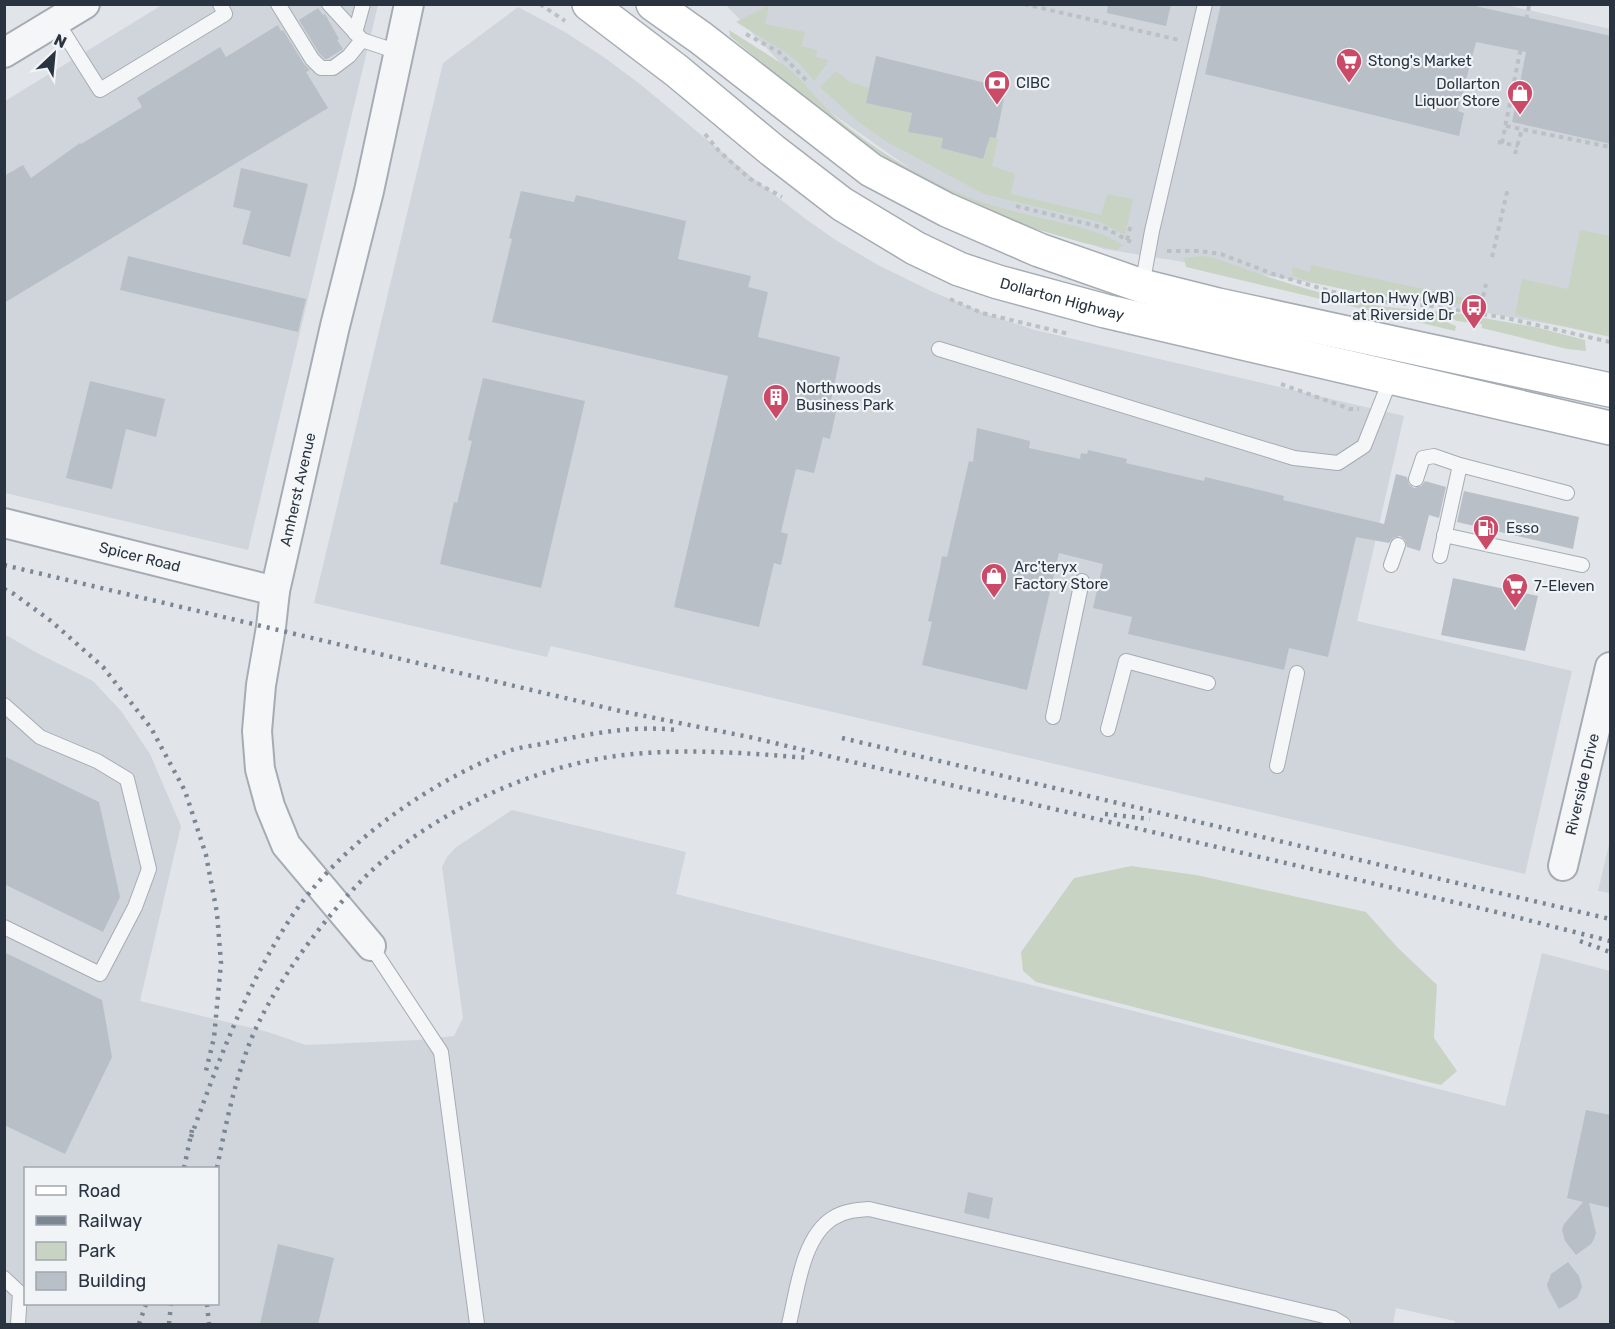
<svg xmlns="http://www.w3.org/2000/svg" width="1615" height="1329" viewBox="0 0 1615 1329" font-family="Rubik,sans-serif">
<style>
.built{fill:#d0d5db;fill-rule:evenodd}
.green{fill:#c8d3c3}
.building{fill:#b9bfc6}
.lines{fill:none;stroke-linecap:round;stroke-linejoin:round}
.service-casing{stroke:#a6acb4;stroke-width:16}
.minor-casing{stroke:#a6acb4;stroke-width:32}
.secondary-casing{stroke:#a6acb4;stroke-width:36}
.path{stroke:#bbc0c5;stroke-width:4;stroke-dasharray:4.5 4.5;stroke-linecap:butt}
.service{stroke:#f4f6f8;stroke-width:14}
.minor{stroke:#f4f6f8;stroke-width:28}
.secondary{stroke:#fff;stroke-width:33}
.rail{stroke:#7b8693;stroke-width:4.5;stroke-dasharray:3 6;stroke-linecap:butt}
.labels{text-anchor:middle;dominant-baseline:central;stroke-width:4.5;stroke-linejoin:round;paint-order:stroke}
.poi-label{font-size:15px;fill:#2a3441;stroke:#f1f4f7;text-anchor:start}
.street-label{font-size:15px;fill:#2a3441;stroke:#f1f4f7}
</style>
<rect width="100%" height="100%" fill="#e1e5ea"/>
<path class="built" d="M1502 4 1610 29V335L1392 296 1104 249 946 194 820 105 726 5Z
M162 5H378L248 550 5 493V101Z
M518 7 565 32 605 58 640 84 753 178 803 217 834 239 878 265 933 292 989 315 1035 330 1404 416 1357 621 1572 671 1525 874 551 646 547 657 314 603 443 63Z
M4 634 39 654 93 681 121 711 150 754 181 826 140 1001 268 1032 306 1045 417 1040 454 1036 463 1018 442 867 447 857 455 848 512 810 686 852 676 894 1505 1106 1542 953 1610 971V1324H1454L1455 1321 1396 1308 1393 1324H5ZM26 1168H218V1304H26Z
M1610 840V893L1598 891Z"/>
<path class="green" d="M769 5 765 24 805 32 802 46 817 50 816 57 828 60 827 64 814 81 799 63 785 52 736 22Z
M729 30 787 67C804 81 816 99 831 113 868 146 925 181 971 198 997 208 1024 214 1050 220 1076 226 1100 231 1123 245L1117 250 1084 243 1032 228 958 200 914 175 854 138 827 118 730 36Z
M836 71 850 82 869 88 867 103 912 113 908 132 943 138 941 148 983 159 990 137 998 139 992 166 1015 174 1011 194 1101 215 1107 194 1133 199 1125 235 1100 222 984 194 887 142 857 121 820 87Z
M1580 230 1610 236V337L1515 315 1522 279 1568 289Z
M1202 256 1214 258C1269 278 1323 296 1381 306 1402 309 1424 310 1445 312L1446 322 1456 326 1455 331 1186 267 1184 258Z
M1311 265 1474 300 1479 301 1477 307 1429 299 1394 298 1357 292 1310 282 1291 275 1293 273 1292 267 1310 272Z
M1450 312 1535 327 1585 340 1586 351 1567 349 1482 328V324L1457 321 1450 317Z
M1131 866 1196 875 1366 912 1398 948 1437 985 1434 1038 1457 1071 1441 1085 1420 1080 1036 982 1023 971 1021 952 1074 878Z"/>
<path class="building" d="M1108 4H1171L1166 26 1107 13Z
M1221 4H1466L1611 36V144L1512 122 1526 52 1476 42 1458 111 1464 113 1459 136 1205 74Z
M318 8 323 15 325 14 339 39 337 40 343 49 327 59H325L319 53 299 20Z
M278 25 281 31 283 30 304 64 310 70 306 72 328 108 4 303V176L23 165 31 178 80 143 81 144 142 107 137 98 220 47 226 57Z
M876 56 1006 88 996 138 990 137 983 159 941 148 943 138 908 132 912 113 866 103Z
M241 168 308 184 290 257 242 244 251 211 233 207Z
M521 191 574 202 576 195 686 221 678 259 751 276 748 287 768 292 758 337 840 357 831 401 838 403 830 439 823 437 814 473 796 469 781 532 788 534 781 565 774 563 759 627 674 607 728 376 492 322 512 239 509 238Z
M128 256 306 299 298 332 120 290Z
M483 378 585 401 541 588 440 564 454 502 457 503 472 441 468 440Z
M90 381 165 399 156 437 126 429 112 489 66 478Z
M977 428 1030 441 1029 448 1080 459 1081 453 1087 454 1088 450 1127 459 1126 463 1204 481 1205 477 1284 496 1283 500 1384 524 1396 474 1407 477 1409 484 1414 488 1421 486 1425 481 1446 487 1439 518 1429 515 1420 551 1407 547 1405 540 1400 536 1393 538 1389 543 1356 537 1328 657 1289 648 1284 670 1128 634 1132 617 1093 608 1103 564 1059 553 1027 690 922 665 932 622 928 621 940 568 942 556 947 557 969 461 973 462Z
M1464 491 1579 517 1573 549 1457 522Z
M1453 578 1538 596 1525 651 1441 635Z
M4 756 99 802 120 897 103 932 4 884Z
M4 952 102 1000 112 1057 65 1154 4 1125Z
M1586 1110 1611 1115V1208L1589 1203 1596 1233 1594 1239 1591 1244 1576 1255 1565 1241 1562 1230 1564 1224 1583 1202 1567 1198Z
M968 1192 993 1198 989 1219 964 1213Z
M278 1244 334 1258 318 1324H260Z
M1568 1262 1579 1276 1582 1287 1577 1298 1559 1309 1549 1291 1547 1285 1551 1274Z"/>
<g class="lines">
<g class="service-casing">
<path id="service" d="M278 4 312 59 321 68H333L349 56 362 40
M329 4 362 40 398 52
M57 22 100 90 225 14 220 4
M355 33 363 4
M1142 286 1152 231 1205 4
M939 349 1294 458 1338 463 1364 446 1391 378
M1416 479 1423 458 1434 456 1460 465 1567 493
M1444 535 1582 565
M1440 556 1460 465
M1391 565 1398 545
M4 705 40 737 97 761 127 779 149 869 135 907 100 974 4 927
M1053 717 1082 581
M1108 729 1126 661 1208 683
M1277 766 1297 673
M371 946 441 1052 477 1324
M4 1278 20 1293 18 1324
M789 1324C797 1292 802 1237 833 1218 844 1211 856 1210 869 1209L1333 1318 1343 1324"/>
</g>
<g class="minor-casing">
<g id="minor">
<path d="M4 53 85 4"/>
<path id="s1" d="M4 523 275 591"/>
<path id="s2" d="M1563 866 1610 667"/>
<path id="s3" d="M371 946 286 845 270 806 260 769 257 731 261 685 271 627 275 591 335 326 369 191 409 4"/>
</g>
</g>
<g class="secondary-casing">
<g id="secondary">
<path id="s4" d="M589 4 677 71 772 150 842 204 915 248 959 269 998 282 1105 311 1610 428"/>
<path d="M653 4 701 38 871 170 947 210 1039 250 1142 286 1218 305 1610 390"/>
</g>
</g>
<path class="path" d="M540 4 565 21
M1024 4 1179 40
M746 34 779 52 806 80
M1506 126 1610 147
M705 134 719 151 750 179 782 197
M1498 142 1518 146
M1502 143 1529 6
M1515 154 1522 129
M1016 206 1105 228 1131 242
M1127 240 1131 224
M1167 251H1200L1221 254 1273 274 1333 292 1383 302 1432 306 1506 318 1610 342
M1492 257 1508 188
M950 299 982 313 1069 334
M1479 314 1486 284
M1281 384 1350 409H1359"/>
<use href="#service" class="service"/>
<use href="#minor" class="minor"/>
<use href="#secondary" class="secondary"/>
<path class="rail" d="M4 565 620 711 754 738 886 770 1492 911 1610 941
M4 589 14 594 51 621 103 667 151 728 185 791 206 855 217 913 221 963 214 1038 205 1075
M842 738 1610 919
M1105 814 1150 819
M1580 941 1610 952
M191 1137C218 1062 246 986 290 919 339 845 425 785 506 752 518 747 533 746 546 743 589 734 632 725 676 730
M184 1168 192 1130
M217 1168C225 1128 233 1089 247 1050 258 1019 276 990 294 963 316 932 339 903 366 876 431 813 535 765 624 755 686 748 747 753 809 758
M207 1304 209 1324
M139 1324 146 1304
M169 1324 171 1304"/>
</g>
<defs>
<g id="supermarket-pin" transform="scale(1.35)"><path d="M0 17L-7.5 6A9.5 9.5 0 1 1 7.5 6Z" fill="#cb4a68" stroke="#f1f4f7"/><path d="M-6-5.5h2.5l.6 2H6L4.5 2H-2.5L-4.4-4H-6ZM-1.5 3.2a1.3 1.3 0 1 0 .1 0ZM3 3.2a1.3 1.3 0 1 0 .1 0Z" fill="#fff"/></g>
<g id="bank-pin" transform="scale(1.35)"><path d="M0 17L-7.5 6A9.5 9.5 0 1 1 7.5 6Z" fill="#cb4a68" stroke="#f1f4f7"/><path d="M-6-4H6V4H-6ZM0-2.3a2.3 2.3 0 1 0 0 4.6a2.3 2.3 0 1 0 0-4.6Z" fill="#fff"/></g>
<g id="shop-pin" transform="scale(1.35)"><path d="M0 17L-7.5 6A9.5 9.5 0 1 1 7.5 6Z" fill="#cb4a68" stroke="#f1f4f7"/><path d="M-5-2.5h2.3a2.7 3.5 0 0 1 5.4 0H5L5.5 6h-11ZM-1.5-2.5h3a1.5 2.3 0 0 0-3 0Z" fill="#fff"/></g>
<g id="bus-pin" transform="scale(1.35)"><path d="M0 17L-7.5 6A9.5 9.5 0 1 1 7.5 6Z" fill="#cb4a68" stroke="#f1f4f7"/><path d="M-5-6H5V4H4V6H2V4H-2V6H-4V4H-5ZM-3.5-4V0h7V-4ZM-3.5 1.2v1.5H-2V1.2ZM2 1.2v1.5H3.5V1.2Z" fill="#fff"/></g>
<g id="building-pin" transform="scale(1.35)"><path d="M0 17L-7.5 6A9.5 9.5 0 1 1 7.5 6Z" fill="#cb4a68" stroke="#f1f4f7"/><path d="M-4-6H4V6H1V3H-1V6H-4ZM-2.5-4.3h1.7v1.8h-1.7ZM.8-4.3h1.7v1.8H.8ZM-2.5-1h1.7V.8h-1.7ZM.8-1h1.7V.8H.8Z" fill="#fff"/></g>
<g id="fuel-pin" transform="scale(1.35)"><path d="M0 17L-7.5 6A9.5 9.5 0 1 1 7.5 6Z" fill="#cb4a68" stroke="#f1f4f7"/><path d="M-5.5-6h7V0h2V4h1.3V-2.5L3-4.5l.8-.8L6-3V5H2.5V1h-1V6h-7ZM-4.2-4.7v3.2H.2V-4.7Z" fill="#fff"/></g>
</defs>
<g fill-rule="evenodd">
<use href="#supermarket-pin" x="1349" y="61"/>
<use href="#bank-pin" x="997" y="83"/>
<use href="#shop-pin" x="1520" y="93"/>
<use href="#bus-pin" x="1474" y="307"/>
<use href="#building-pin" x="776" y="397"/>
<use href="#fuel-pin" x="1486" y="528"/>
<use href="#shop-pin" x="994" y="576"/>
<use href="#supermarket-pin" x="1515" y="586"/>
</g>
<g class="labels">
<g class="poi-label">
<text x="1368" y="61">Stong's Market</text>
<text x="1016" y="83">CIBC</text>
<text x="1500" y="84" text-anchor="end">Dollarton<tspan x="1500" dy="17">Liquor Store</tspan></text>
<text x="1454" y="298" text-anchor="end">Dollarton Hwy (WB)<tspan x="1454" dy="17">at Riverside Dr</tspan></text>
<text x="796" y="388">Northwoods<tspan x="796" dy="17">Business Park</tspan></text>
<text x="1506" y="528">Esso</text>
<text x="1014" y="567">Arc'teryx<tspan x="1014" dy="17">Factory Store</tspan></text>
<text x="1534" y="586">7-Eleven</text>
</g>
<g class="street-label">
<text stroke="none"><textPath href="#s4" startOffset="564">Dollarton Highway</textPath></text>
<text stroke="none"><textPath href="#s3" startOffset="496">Amherst Avenue</textPath></text>
<text stroke="none"><textPath href="#s1" startOffset="140">Spicer Road</textPath></text>
<text stroke="none"><textPath href="#s2" startOffset="84">Riverside Drive</textPath></text>
</g>
</g>
<rect width="1615" height="1329" fill="none" stroke="#2a3441" stroke-width="12"/>
<rect x="24" y="1167" width="195" height="138" fill="#f1f4f7" stroke="#a1a7ae" stroke-width="1.5"/>
<rect x="36" y="1186" width="30" height="9" fill="#ffffff" stroke="#a1a7ae" stroke-width="1.5"/>
<text x="78" y="1197" font-size="18" fill="#2a3441">Road</text>
<rect x="36" y="1216" width="30" height="9" fill="#7b8693" stroke="#a1a7ae" stroke-width="1.5"/>
<text x="78" y="1227" font-size="18" fill="#2a3441">Railway</text>
<rect x="36" y="1242" width="30" height="18" fill="#c8d3c3" stroke="#a1a7ae" stroke-width="1.5"/>
<text x="78" y="1257" font-size="18" fill="#2a3441">Park</text>
<rect x="36" y="1272" width="30" height="18" fill="#b9bfc6" stroke="#a1a7ae" stroke-width="1.5"/>
<text x="78" y="1287" font-size="18" fill="#2a3441">Building</text>
<g transform="translate(54 54) rotate(26)" stroke="#f1f4f7" stroke-width="4.5" paint-order="stroke">
<path d="M0-4.5L10 22L0 15L-10 22Z" fill="#2a3441"/>
<text y="-9" font-size="16" font-weight="bold" text-anchor="middle" fill="#2a3441">N</text>
</g>
</svg>
